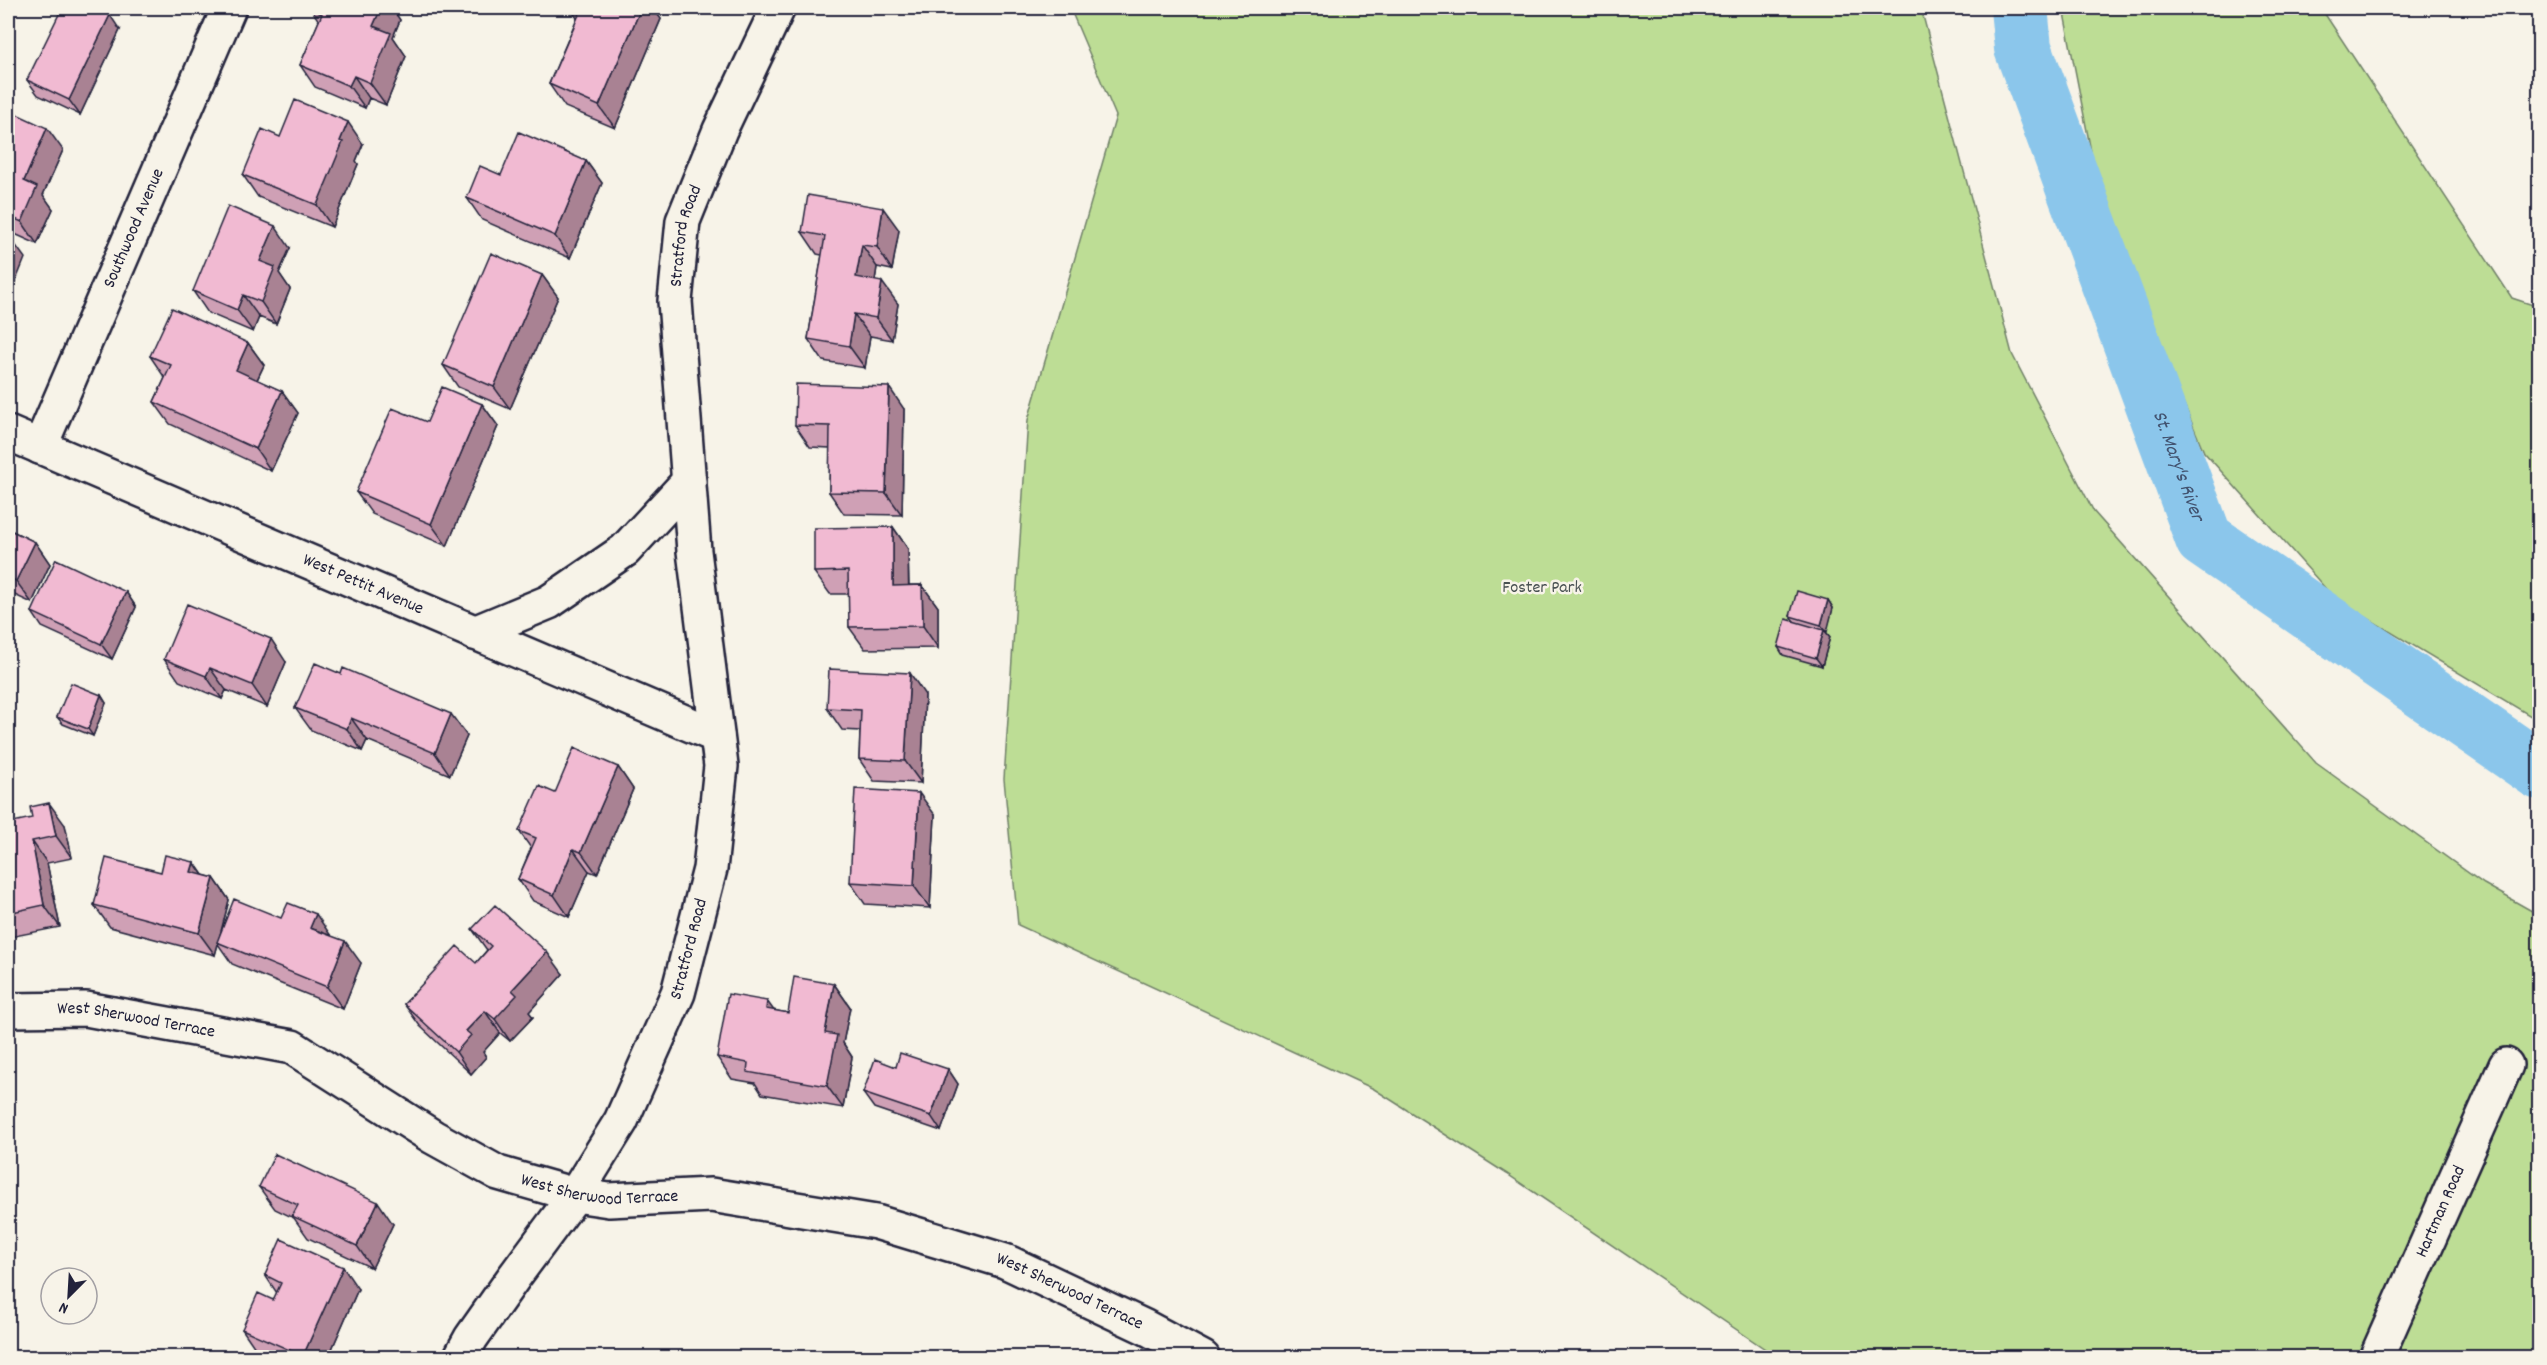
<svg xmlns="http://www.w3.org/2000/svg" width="2547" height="1365" viewBox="0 0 2547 1365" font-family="Dekko,sans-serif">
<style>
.green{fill:#bddd95;stroke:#708068;stroke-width:1.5}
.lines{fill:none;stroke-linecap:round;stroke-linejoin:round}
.river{stroke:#8bc6eb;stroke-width:58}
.street-casing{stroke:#22223b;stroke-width:38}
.street{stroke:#f7f3e8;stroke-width:33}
.wall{fill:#cfa0b5;stroke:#22223b;stroke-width:1.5}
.shaded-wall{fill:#a98293;stroke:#22223b;stroke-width:1.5}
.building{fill:#f1bad2;stroke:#22223b;stroke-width:1.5}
.labels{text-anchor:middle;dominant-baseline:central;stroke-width:5;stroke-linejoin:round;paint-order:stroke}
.street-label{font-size:18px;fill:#22223b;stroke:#f7f3e8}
.park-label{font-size:18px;fill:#495152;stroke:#f7f3e8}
.water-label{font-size:20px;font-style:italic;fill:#425370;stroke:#f7f3e8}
</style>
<rect width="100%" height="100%" fill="#f7f3e8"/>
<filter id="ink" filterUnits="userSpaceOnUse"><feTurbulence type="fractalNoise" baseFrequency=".0167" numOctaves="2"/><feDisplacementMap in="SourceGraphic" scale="12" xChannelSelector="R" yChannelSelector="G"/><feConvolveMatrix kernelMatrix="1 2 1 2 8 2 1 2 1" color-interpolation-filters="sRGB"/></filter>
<g filter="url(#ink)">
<path class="green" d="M1070 8H1921L2012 354 2094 512 2316 763 2484 884 2539 915V1357H1777L1507 1174 1374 1089 1018 925 1004 779 1028 420 1116 116Z
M2063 8H2321L2512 298 2539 307V721L2334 598 2204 452 2102 208Z"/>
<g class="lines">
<path class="river" id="s1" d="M2019 8 2023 48 2204 539 2540 771"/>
<g class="street-casing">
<g id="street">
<path id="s2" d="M8 433 717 736"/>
<path id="s3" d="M40 447 229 8"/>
<path d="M474 633 549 602 625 550 689 481"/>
<path id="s4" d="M8 1010 86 1009 292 1047 433 1137 498 1173 575 1195 609 1200 711 1195 876 1222 1005 1261 1145 1327 1203 1358"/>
<path id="s5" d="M460 1358 471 1338 514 1277 575 1195 621 1121 678 993 710 869 721 766 694 551 675 301 683 221 720 130 778 8"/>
<path id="s6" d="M2376 1358 2506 1065"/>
</g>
</g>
<use href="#street" class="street"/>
</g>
<path class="wall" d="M311 8H392L400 20 393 37 406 56 386 105 369 98 365 108 315 87 300 65 319 21 311 9Z
M570 8H653L661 19 615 128 565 107 549 84 577 18Z
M120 30 80 115 38 95 27 80Z
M8 110 63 150 43 195 53 209 37 244 8 231Z
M280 137 363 144 356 161 358 164 332 227 258 197 243 175Z
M586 161 602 183 570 258 482 220 467 198 501 175Z
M899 230 892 270 877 267 875 281 898 304 892 340 870 336 865 368 823 361 808 339 822 255 817 254 802 232Z
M290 248 279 273 290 289 276 324 259 317 253 332 208 313 193 291Z
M542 275 558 297 510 409 458 387 443 365Z
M248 343 264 365 257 380 282 391 298 413 271 471 170 424 154 402 165 378 150 356Z
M482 404 498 426 447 546 372 514 356 492 427 422Z
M904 409 902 515 844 514 829 492 830 448 810 447 795 425Z
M893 527 908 549 909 585H922L938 607V648L865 649 849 627V594H830L814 572Z
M8 529 35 542 50 564 32 603 8 592Z
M126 592 136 607 112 659 42 627 32 612Z
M1828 600 1833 608 1826 632 1830 637 1822 666 1783 655 1778 647 1794 621 1790 616Z
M164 659 286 662 267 707 226 690 222 699 179 681Z
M341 674 467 736 450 775 367 740 362 751 311 730 295 708Z
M101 695 106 703 93 736 63 724 57 717Z
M925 695 921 783 874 781 859 759 860 731 842 730 827 708Z
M618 767 633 789 597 874 589 871 569 917 533 901 518 879 531 848 519 831 555 793Z
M935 815 930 908 865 904 850 882Z
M8 823 65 825 72 858 47 863 60 927 10 937 8 934Z
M194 862 203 875 214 878 229 900 221 931 281 918 331 936 361 963 343 1009 232 964 218 944 215 955 110 927 94 905 161 872Z
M472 929 563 974 529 1012 533 1017 510 1041 500 1033 483 1052 486 1057 471 1074 420 1026 404 1004 476 963 487 950Z
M834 984 850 1007 843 1043 852 1057 843 1108 762 1094 755 1083 732 1079 717 1057 773 1010 788 1013Z
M896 1067 948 1069 958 1084 941 1131 874 1108 863 1093Z
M259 1187 393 1224 372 1268 308 1238 294 1218 275 1209Z
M265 1275 358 1289 328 1358H272L257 1351 242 1329 273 1300 277 1293Z"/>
<path class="shaded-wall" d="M381 8H392L400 20 393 37 406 56 386 105 370 83 373 26Z
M641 8H653L661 19 615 128 599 106Z
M110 15 120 30 80 115 69 100Z
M354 76 369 98 365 108 349 86Z
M348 122 363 144 356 161 358 164 332 227 317 205 340 141Z
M47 128 63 150 43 195 53 209 37 244 22 222 24 181Z
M586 161 602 183 570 258 555 236Z
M883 208 899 230 892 270 877 247Z
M275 226 290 248 279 273 290 289 276 324 261 302 260 261Z
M14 243 25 258 8 300V259Z
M862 245 877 267 872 300 856 277Z
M542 275 558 297 510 409 494 387Z
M882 282 898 304 892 340 876 318Z
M243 295 259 317 253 332 237 310Z
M854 314 870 336 865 368 849 346Z
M248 343 264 365 251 392 236 370Z
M889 387 904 409 902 515 886 493Z
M282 391 298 413 271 471 256 449Z
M482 404 498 426 447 546 431 524Z
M893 527 908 549 909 608 893 586Z
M35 542 50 564 32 603 16 581Z
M922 585 938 607V648L923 626Z
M126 592 136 607 112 659 101 644Z
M1828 600 1833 608 1827 632 1821 625Z
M1824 630 1830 637 1822 666 1816 658Z
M271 639 286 662 267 707 252 685Z
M210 668 226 690 222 699 206 676Z
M910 673 925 695 921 783 905 761Z
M101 695 106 703 93 736 88 729Z
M451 714 467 736 450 775 435 753Z
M351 718 367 740 362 751 347 729Z
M618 767 633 789 597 874 581 852Z
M919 793 935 815 930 908 914 886Z
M49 803 65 825 72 858 56 836Z
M32 841 47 863 60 927 44 905Z
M573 849 589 871 569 917 554 895Z
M194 862 209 884 191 872Z
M214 878 229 900 218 943 217 942 218 944 215 955 199 933Z
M316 914 331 936 310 928Z
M345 941 361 963 343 1009 327 987Z
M547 952 563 974 529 1012 533 1017 510 1041 495 1019 512 990Z
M834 984 850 1007 843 1043 852 1057 843 1108 827 1086 825 1033Z
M767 1001 783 1023 766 1009Z
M485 1011 500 1033 483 1052 486 1057 471 1074 456 1052 466 1031Z
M948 1069 958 1084 941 1131 931 1116Z
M378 1202 393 1224 372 1268 357 1246Z
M343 1267 358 1289 328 1358H304L303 1356Z"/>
<path class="building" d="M62 8H94L110 15 69 100 27 80Z
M311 8H381L373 26 391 33 370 83 354 76 349 86 300 65 322 14 311 9Z
M575 8H641L599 106 549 84 581 10Z
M295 100 348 122 340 141 343 142 317 205 243 175 262 129 280 137Z
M8 110 47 128 24 181 37 187 22 222 8 216Z
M519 132 586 161 555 236 467 198 480 166 501 175Z
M808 195 883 208 877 247 862 245 856 277 882 282 876 318 854 314 849 346 808 339 825 236 802 232Z
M228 206 275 226 260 261 275 267 261 302 243 295 237 310 193 291Z
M8 240 14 243 8 259Z
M491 253 542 275 494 387 443 365Z
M172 308 248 343 236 370 282 391 256 449 154 402 171 365 150 356Z
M796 384 889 387 886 493 829 492 830 426 795 425Z
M442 387 482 404 431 524 356 492 392 408 427 422Z
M893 527V586L922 585 923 626 849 627 848 571 814 572V528Z
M8 529 35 542 16 581 8 577Z
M56 559 126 592 101 644 32 612Z
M1797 591 1828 600 1821 625 1790 616Z
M187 604 271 639 252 685 210 668 206 676 164 659Z
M1786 619 1824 630 1816 658 1778 647Z
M315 663 341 674 343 668 451 714 435 753 351 718 347 729 295 708Z
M829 669 910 673 905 761 859 759 861 710 827 708Z
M71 683 101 695 88 729 57 717Z
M574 748 618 767 581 852 573 849 554 895 518 879 536 838 519 831 539 786 555 793Z
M855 789 919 793 914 886 850 882Z
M49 803 56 836 32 841 44 905 8 913V823L32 818 30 807Z
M165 855 194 862 191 872 214 878 199 933 94 905 106 858 161 872Z
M234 899 281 918 288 903 316 914 310 928 345 941 327 987 217 942Z
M495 905 547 952 512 990 517 995 495 1019 485 1011 466 1031 471 1035 456 1052 404 1004 457 946 476 963 491 946 472 929Z
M794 977 834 984 825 1033 837 1035 827 1086 747 1072 748 1063 717 1057 728 994 767 1001 766 1009 788 1013Z
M900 1053 948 1069 931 1116 863 1093 875 1059 896 1067Z
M275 1154 378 1202 357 1246 292 1216 298 1205 259 1187Z
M281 1239 343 1267 303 1356 242 1329 258 1293 273 1300 281 1283 265 1275Z
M228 1354 236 1358H227Z"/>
</g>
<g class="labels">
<g class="street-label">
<text stroke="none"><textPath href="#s3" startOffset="238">Southwood Avenue</textPath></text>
<text stroke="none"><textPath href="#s5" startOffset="1192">Stratford Road</textPath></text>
<text stroke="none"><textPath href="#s2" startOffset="386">West Pettit Avenue</textPath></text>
<text stroke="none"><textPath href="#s5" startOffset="472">Stratford Road</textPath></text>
<text stroke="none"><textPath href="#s4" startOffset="129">West Sherwood Terrace</textPath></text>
<text stroke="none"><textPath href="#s4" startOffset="633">West Sherwood Terrace</textPath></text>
<text stroke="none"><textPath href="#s6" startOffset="160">Hartman Road</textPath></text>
<text stroke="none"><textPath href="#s4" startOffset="1119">West Sherwood Terrace</textPath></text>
</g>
<g class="park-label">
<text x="1542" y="588">Foster Park</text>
</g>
<g class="water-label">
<text stroke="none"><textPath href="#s1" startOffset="486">St. Mary's River</textPath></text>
</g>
</g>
<rect width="2547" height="1365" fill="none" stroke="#f7f3e8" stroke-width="30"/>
<rect x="15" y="15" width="2517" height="1335" fill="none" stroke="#22223b" stroke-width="2" filter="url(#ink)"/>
<g transform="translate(69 1296) rotate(204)"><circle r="28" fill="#f7f3e8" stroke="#a29fa3" stroke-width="1.5"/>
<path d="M0-4.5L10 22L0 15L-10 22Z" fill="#22223b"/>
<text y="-9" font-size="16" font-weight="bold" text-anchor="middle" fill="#22223b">N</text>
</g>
</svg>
